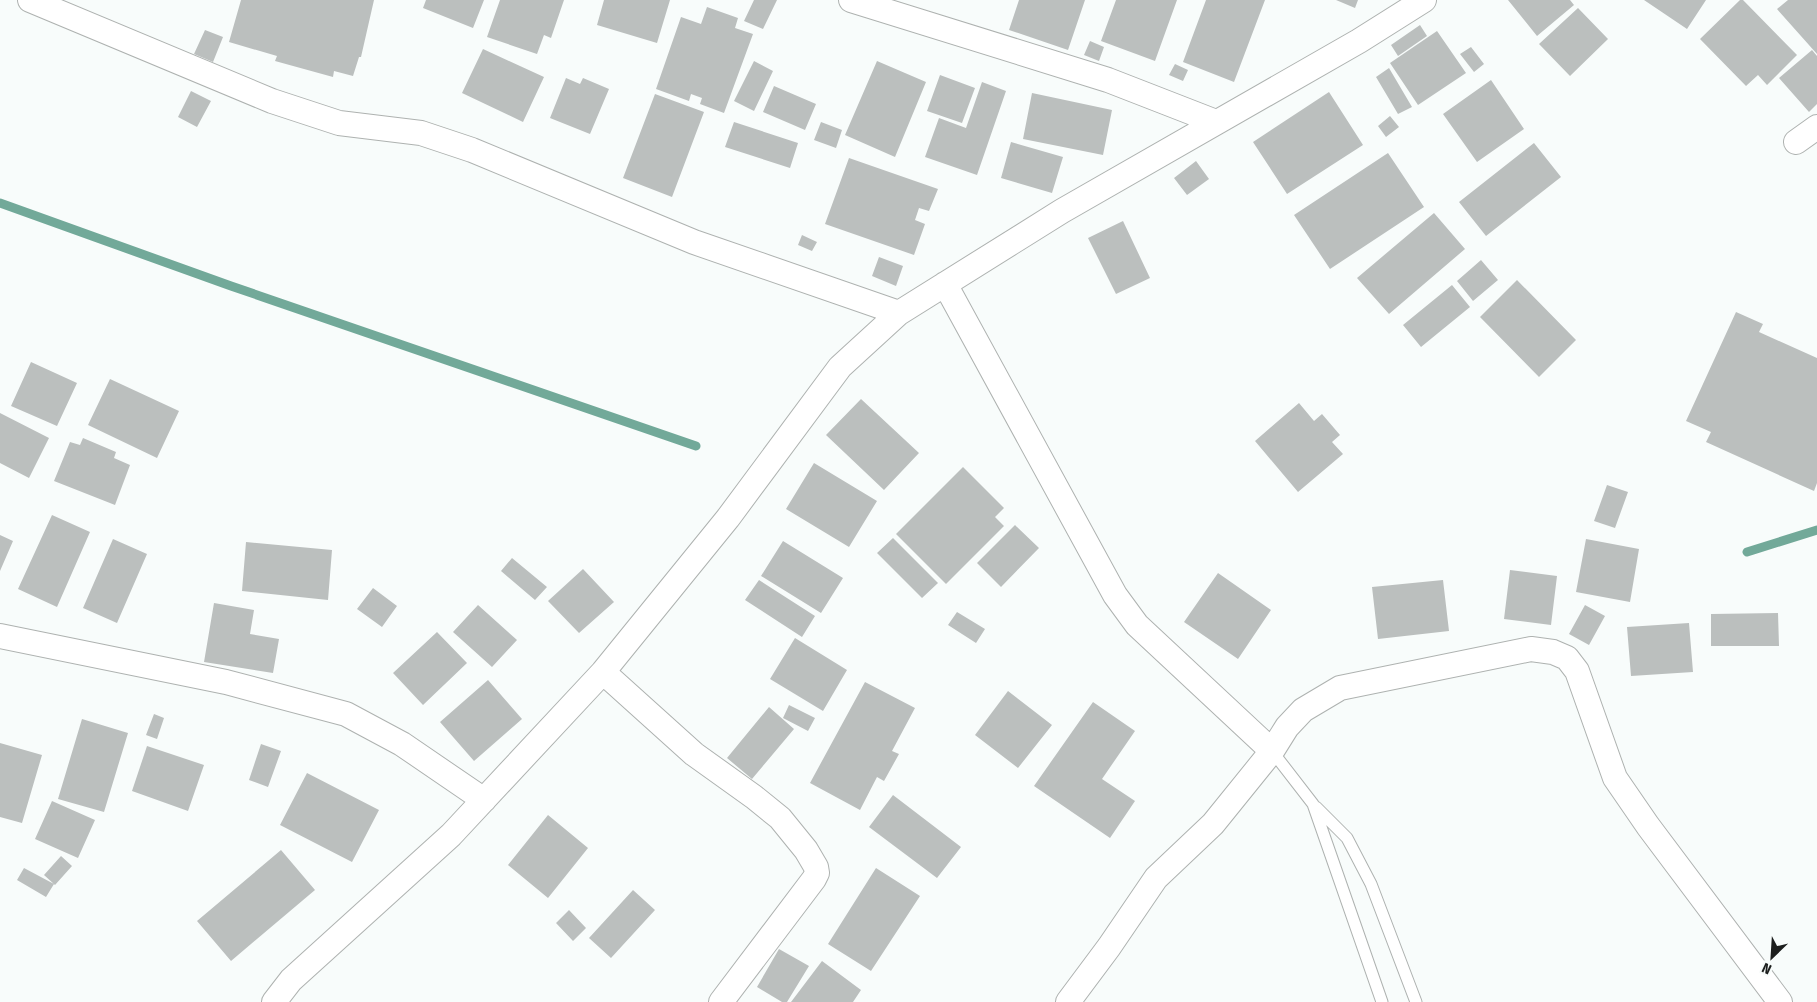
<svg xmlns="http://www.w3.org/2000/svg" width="1817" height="1002" viewBox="0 0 1817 1002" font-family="'Fira Sans Condensed',sans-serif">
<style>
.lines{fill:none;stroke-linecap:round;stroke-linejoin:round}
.stream{stroke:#72a999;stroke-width:9}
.building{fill:#bbbfbe}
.lane-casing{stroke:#aeb2b0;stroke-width:13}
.street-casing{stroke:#aeb2b0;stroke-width:26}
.lane{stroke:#fff;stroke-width:11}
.street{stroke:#fff;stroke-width:24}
</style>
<rect width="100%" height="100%" fill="#f8fcfb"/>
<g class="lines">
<path class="stream" d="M0 203 231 286 696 446
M1747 552 1817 530"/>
</g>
<path class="building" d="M241 0H374L361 57H359L353 76 334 71 333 77 275 61 277 56 229 42Z
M426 0H484L473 28 423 8Z
M500 0H564L551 38 544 35 537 54 487 37Z
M604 0H670L657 43 597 25Z
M754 0H777L763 29 744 21Z
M1019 0H1085L1068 50 1009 30Z
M1116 0H1177L1155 61 1101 41Z
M1206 0H1265L1234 82 1183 62Z
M1336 0H1358L1355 8Z
M1508 0H1570L1574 5 1537 36Z
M1644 0H1706L1687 29Z
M1740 0H1743L1797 55 1767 85 1758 75 1746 86 1700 39Z
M1788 0H1817V54L1777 9Z
M707 7 738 18 735 28 753 34 724 113 700 104 702 98 691 94 689 101 656 89 681 17 701 24Z
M1578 8 1608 39 1570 76 1539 44Z
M1420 25 1427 36 1398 56 1391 45Z
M205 30 223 37 213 62 194 54Z
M1437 31 1466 73 1418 105 1390 63Z
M1090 41 1104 47 1099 61 1084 55Z
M1471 47 1484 64 1474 72 1460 54Z
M483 49 544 77 523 122 462 93Z
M1812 50 1817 56V104L1809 112 1779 78Z
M754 61 773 71 754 111 734 101Z
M877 61 926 82 895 157 845 135Z
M1175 64 1188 70 1183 81 1169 75Z
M1389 68 1412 107 1398 114 1376 77Z
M940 75 975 88 962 123 927 111Z
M566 78 580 84 583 78 609 89 590 134 550 118Z
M1491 80 1524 129 1477 162 1443 114Z
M982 82 1006 91 977 175 925 157 939 118 966 128Z
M774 86 816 104 805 130 763 112Z
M191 91 211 101 197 127 178 117Z
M1329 92 1363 145 1287 194 1253 142Z
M1032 93 1112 110 1103 155 1023 139Z
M655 94 704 112 672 197 623 178Z
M1390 116 1399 127 1386 137 1378 126Z
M734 122 798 143 790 168 725 147Z
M821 122 842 130 836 148 814 140Z
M1011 142 1063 157 1052 193 1001 178Z
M1534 143 1561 177 1486 236 1459 202Z
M1388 153 1424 207 1330 269 1294 215Z
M849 158 938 189 929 211 919 208 915 220 925 224 914 255 825 224Z
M1196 161 1209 179 1187 195 1174 178Z
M1434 213 1465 249 1389 314 1357 278Z
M1123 221 1150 278 1116 294 1088 238Z
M802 235 817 242 812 251 798 245Z
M879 257 903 266 896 286 872 276Z
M1481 260 1498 280 1473 301 1457 281Z
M1517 280 1576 340 1539 377 1480 317Z
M1452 285 1470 307 1421 347 1403 325Z
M1736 312 1763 324 1759 332 1817 358V483L1814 491 1706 442 1711 432 1686 421Z
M31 362 77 383 57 426 11 406Z
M110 379 179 411 157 458 88 425Z
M861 399 919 453 884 490 826 435Z
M1299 403 1314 421 1322 414 1340 435 1332 442 1343 454 1298 492 1255 441Z
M0 413 49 438 29 478 0 463Z
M83 438 116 452 114 458 130 465 115 505 54 481 70 442 80 445Z
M814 463 877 501 849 547 786 509Z
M963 467 1004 508 995 517 1004 526 946 584 896 534Z
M1607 485 1628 492 1615 528 1594 521Z
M52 515 90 532 57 607 18 589Z
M1015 525 1039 548 1001 587 977 563Z
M0 535 13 541 0 571Z
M893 538 938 583 922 598 877 553Z
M113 539 147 554 117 623 83 608Z
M1586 539 1639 549 1630 602 1576 592Z
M783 541 843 578 821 613 761 576Z
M246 542 332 550 328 600 242 591Z
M512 558 547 587 535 600 501 571Z
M583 569 614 602 579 633 548 601Z
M1510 570 1557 576 1551 625 1504 619Z
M1218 573 1271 610 1238 659 1184 622Z
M759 580 815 616 802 637 745 600Z
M1443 580 1449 631 1378 639 1372 587Z
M373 588 397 606 382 627 357 609Z
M214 603 254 610 250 634 279 639 273 673 204 662Z
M478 605 517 640 492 667 453 632Z
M1585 605 1605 616 1589 645 1569 634Z
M957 612 985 629 976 643 948 625Z
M1778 613 1779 646H1711V614Z
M1689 623 1693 672 1631 676 1627 627Z
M437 632 467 663 423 705 393 673Z
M795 638 847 670 823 711 770 679Z
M488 680 522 719 474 761 440 722Z
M865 682 915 708 892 751 899 754 884 781 877 777 860 810 810 783Z
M1008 691 1052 725 1018 768 975 735Z
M1093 702 1135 731 1102 779 1135 801 1110 838 1034 786Z
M789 705 815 718 808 731 783 718Z
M769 707 794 729 752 779 727 758Z
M154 714 164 718 157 739 146 735Z
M82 719 128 733 104 812 58 799Z
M0 743 42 755 22 823 0 817Z
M261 744 281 751 268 787 249 780Z
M147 746 204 765 188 811 132 791Z
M307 773 379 810 352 862 280 825Z
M893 795 961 847 937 878 869 827Z
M52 801 95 820 78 858 35 839Z
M548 815 588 848 548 898 508 865Z
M281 850 315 890 231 961 197 921Z
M61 856 72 866 55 885 44 875Z
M24 868 54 884 46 897 17 880Z
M876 868 920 896 871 971 828 944Z
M633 890 655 910 611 958 589 938Z
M569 910 586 928 573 941 556 923Z
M779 949 809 966 787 1002H782L757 987Z
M822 961 861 990 853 1002H791Z"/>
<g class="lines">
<g class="lane-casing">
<path id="lane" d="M1272 751 1313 804 1382 1002
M1316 807 1347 838 1371 884 1416 1002"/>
</g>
<g class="street-casing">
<path id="street" d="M30 0 272 101 339 123 421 133 472 150 694 242 899 313
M851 0 1108 80 1216 122
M1796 142 1817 127
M945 284 1115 595 1137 625 1272 751
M0 636 226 682 346 714 402 744 484 800
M603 672 694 754 754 797 780 818 806 850 816 867 817 873 814 879 721 1002
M274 1002 291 980 451 835 603 672 728 518 840 367 899 313 1062 211 1359 41 1424 0
M1068 1002 1109 947 1156 878 1213 824 1272 751 1287 727 1303 710 1340 688 1531 649 1553 652 1567 658 1577 671 1615 778 1648 826 1780 1002"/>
</g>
<use href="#lane" class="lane"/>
<use href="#street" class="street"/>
</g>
<g transform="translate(1772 957) rotate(205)" stroke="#f8fcfb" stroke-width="4" paint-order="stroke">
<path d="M0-4L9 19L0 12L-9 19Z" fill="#1c1e1d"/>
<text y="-8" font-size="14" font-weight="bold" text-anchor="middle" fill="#1c1e1d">N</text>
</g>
</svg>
